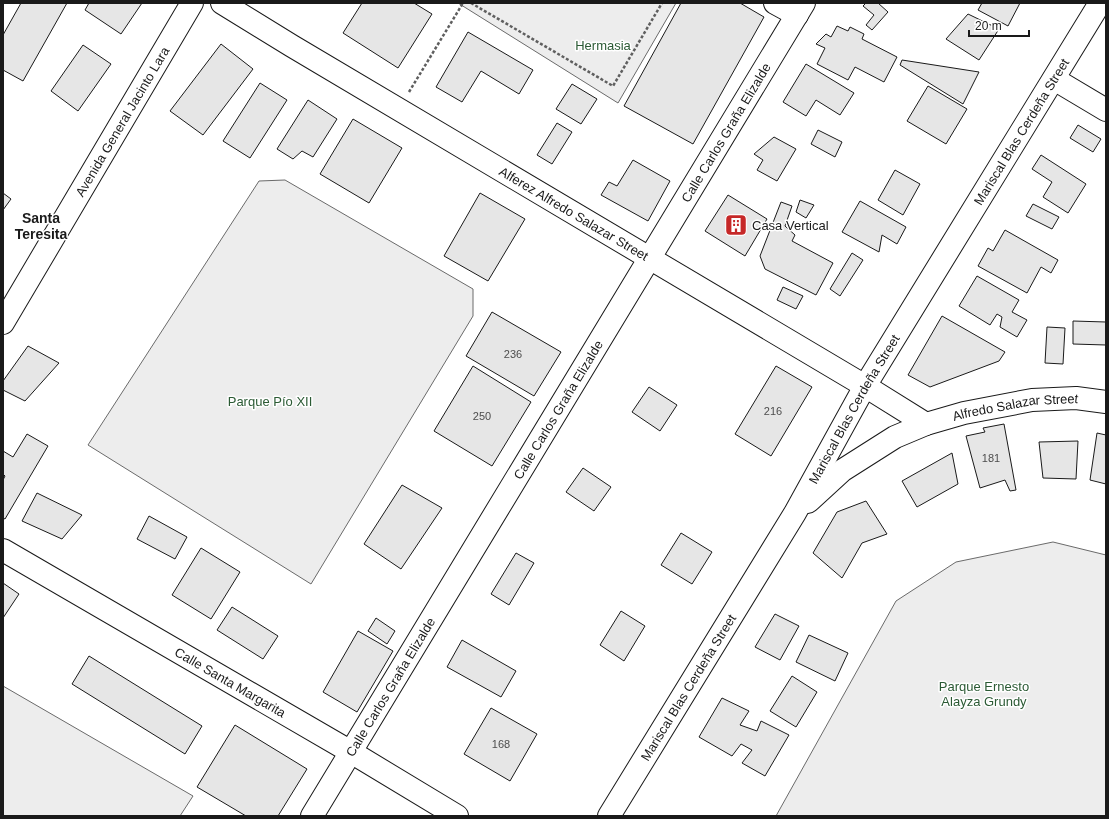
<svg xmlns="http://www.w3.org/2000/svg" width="1109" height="819" viewBox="0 0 1109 819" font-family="Arial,sans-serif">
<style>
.green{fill:#ededed;stroke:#6a6a6a}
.building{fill:#e6e6e6;stroke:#1a1a1a}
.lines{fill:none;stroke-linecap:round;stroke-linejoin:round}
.minor-casing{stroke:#1a1a1a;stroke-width:24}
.path{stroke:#5f5f5f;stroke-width:2.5;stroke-dasharray:3 2;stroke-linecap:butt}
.minor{stroke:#fff;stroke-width:22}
.labels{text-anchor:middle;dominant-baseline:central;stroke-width:3;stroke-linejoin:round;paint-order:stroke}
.number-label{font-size:11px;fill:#4d4d4d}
.park-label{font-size:13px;fill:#2b5a34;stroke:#fff}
.street-label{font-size:13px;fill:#1a1a1a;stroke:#fff}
.poi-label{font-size:13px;fill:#1a1a1a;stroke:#fff;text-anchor:start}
.neighbourhood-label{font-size:14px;font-weight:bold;fill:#1a1a1a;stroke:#fff}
</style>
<rect width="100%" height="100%" fill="#fff"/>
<path class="green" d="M458 3H676L618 103Z
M285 180 473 289V316L311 584 88 445 259 181Z
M1053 542 1106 555V816H776L896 601 956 562Z
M3 686 193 796 180 816H3Z"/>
<path class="building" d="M21 3H67L23 81 3 70V35Z
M89 3H142L121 34 85 10Z
M362 3H414L432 14 398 68 343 33Z
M681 3H740L764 17 693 144 624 106Z
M866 3H878L888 12 872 30 866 25 874 15 863 6Z
M982 3H1020L1008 26 978 10Z
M968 14 999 29 979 60 946 39Z
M837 26 848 31 850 27 864 34 862 39 897 57 884 82 855 67 848 80 817 64 825 48 816 44 826 34 831 37Z
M468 32 533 70 519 94 481 71 462 102 436 87Z
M221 44 253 69 203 135 170 111Z
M83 45 111 64 78 111 51 91Z
M902 60 979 72 963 104 900 65Z
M806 64 854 93 840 115 816 100 806 116 783 102Z
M260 83 287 100 250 158 223 141Z
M572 84 597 99 581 124 556 109Z
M928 86 967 109 946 144 907 121Z
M308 100 337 119 313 157 302 151 293 159 277 149Z
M353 119 402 148 369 203 320 174Z
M557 123 572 132 552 164 537 155Z
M1078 125 1101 139 1093 152 1070 138Z
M818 130 842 142 835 157 811 144Z
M774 137 796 149 777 181 757 170 763 160 754 154Z
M1041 155 1086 184 1068 213 1043 197 1052 182 1032 169Z
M633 160 670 181 648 221 601 195 609 182 617 186Z
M895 170 920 184 903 215 878 200Z
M3 193 11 199 3 210Z
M480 193 525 219 488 281 444 256Z
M728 195 767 219 745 256 705 231Z
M800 200 814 205 806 218 796 212Z
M860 201 906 227 897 244 882 235 879 252 842 232Z
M781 202 792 206 785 226 795 235 792 241 833 263 816 295 765 269 760 256Z
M1033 204 1059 217 1052 229 1026 216Z
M1005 230 1058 260 1051 273 1041 267 1027 293 978 266 988 248 993 251Z
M852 253 863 260 840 296 830 289Z
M977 276 1019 300 1012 312 1027 320 1017 337 1000 327 1002 317 997 314 990 325 959 306Z
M783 287 803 296 796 309 777 300Z
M492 312 561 352 534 396 466 356Z
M942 316 1005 352 999 361 930 387 908 375Z
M1073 321 1106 322V345L1073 344Z
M1047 327 1065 328 1063 364 1045 363Z
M28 346 59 363 25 401 3 390V381Z
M473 366 531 402 492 466 434 431Z
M776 366 812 387 771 456 735 434Z
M649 387 677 405 660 431 632 412Z
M1004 424 1016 490 1010 491 1005 480 980 488 966 436 985 432 983 428Z
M1097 433 1106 435V484L1090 480Z
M27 434 48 446 5 519 3 518V480L5 476 3 474V451L13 457Z
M1078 441 1076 479 1043 478 1039 442Z
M952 453 958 484 917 507 902 481Z
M583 468 611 487 594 511 566 492Z
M402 485 442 508 401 569 364 544Z
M37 493 82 515 62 539 22 521Z
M866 501 887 534 862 543 842 578 813 553 837 512Z
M149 516 187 537 175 559 137 539Z
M681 533 712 552 692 584 661 565Z
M201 548 240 572 211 619 172 595Z
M516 553 534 563 509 605 491 594Z
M3 583 19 594 3 618Z
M232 607 278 636 263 659 217 630Z
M621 611 645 626 624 661 600 645Z
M775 614 799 626 780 660 755 647Z
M376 618 395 631 387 644 368 631Z
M358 631 393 651 357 712 323 692Z
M809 635 848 653 835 681 796 662Z
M462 640 516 671 501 697 447 667Z
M89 656 202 726 185 754 72 684Z
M792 676 817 692 796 727 770 711Z
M722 698 749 711 740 725 757 731 761 721 789 735 765 776 742 763 752 750 741 744 732 756 699 737Z
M491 708 537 734 510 781 464 754Z
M235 725 307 769 278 816H246L197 787Z"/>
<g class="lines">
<g class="minor-casing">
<g id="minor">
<path id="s1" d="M222 3 292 46 865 386 926 424"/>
<path d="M775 3 797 15"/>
<path d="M1054 79 1106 110"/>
<path id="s2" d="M3 323 192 3"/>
<path id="s3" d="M808 502 843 470 895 437 926 424 964 413 1032 400 1076 398 1106 402"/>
<path id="s4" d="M3 550 351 752 457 816"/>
<path id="s5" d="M312 816 804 3"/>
<path id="s6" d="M609 816 795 513 865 386 1100 3"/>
</g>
</g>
<path class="path" d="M471 3 613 86 662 3
M409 92 463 3"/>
<use href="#minor" class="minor"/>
</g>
<defs>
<g id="building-square" transform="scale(1.15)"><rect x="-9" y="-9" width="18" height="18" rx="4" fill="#c62828" stroke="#fff"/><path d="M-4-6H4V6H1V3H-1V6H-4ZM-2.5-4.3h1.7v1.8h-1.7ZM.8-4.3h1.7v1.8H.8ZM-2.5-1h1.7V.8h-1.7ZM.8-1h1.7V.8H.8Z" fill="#fff"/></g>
</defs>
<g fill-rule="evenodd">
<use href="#building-square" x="736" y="225"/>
</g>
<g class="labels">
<g class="number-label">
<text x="513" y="354">236</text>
<text x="773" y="411">216</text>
<text x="482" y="416">250</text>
<text x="991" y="458">181</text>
<text x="501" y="744">168</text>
</g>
<g class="park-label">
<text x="603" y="45">Hermasia</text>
<text x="270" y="401">Parque Pío XII</text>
<text x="984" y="686">Parque Ernesto<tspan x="984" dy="15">Alayza Grundy</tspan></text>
</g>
<g class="street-label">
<text stroke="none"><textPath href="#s2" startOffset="234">Avenida General Jacinto Lara</textPath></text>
<text stroke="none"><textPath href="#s5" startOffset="799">Calle Carlos Graña Elizalde</textPath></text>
<text stroke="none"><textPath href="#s6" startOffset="799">Mariscal Blas Cerdeña Street</textPath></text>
<text stroke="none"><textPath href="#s1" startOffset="410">Alferez Alfredo Salazar Street</textPath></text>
<text stroke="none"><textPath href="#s3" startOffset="234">Alfredo Salazar Street</textPath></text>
<text stroke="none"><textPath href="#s5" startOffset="475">Calle Carlos Graña Elizalde</textPath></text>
<text stroke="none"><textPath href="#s6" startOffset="475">Mariscal Blas Cerdeña Street</textPath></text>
<text stroke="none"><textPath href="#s4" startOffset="263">Calle Santa Margarita</textPath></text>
<text stroke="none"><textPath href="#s5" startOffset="151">Calle Carlos Graña Elizalde</textPath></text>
<text stroke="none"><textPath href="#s6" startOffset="151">Mariscal Blas Cerdeña Street</textPath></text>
</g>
<g class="poi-label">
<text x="752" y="225">Casa Vertical</text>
</g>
<g class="neighbourhood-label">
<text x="41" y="218">Santa<tspan x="41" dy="16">Teresita</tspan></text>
</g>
</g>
<rect width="1109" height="819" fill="none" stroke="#1a1a1a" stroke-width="8"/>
<path d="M969 30v6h60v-6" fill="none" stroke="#1a1a1a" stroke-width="2"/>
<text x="975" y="30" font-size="12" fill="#1a1a1a" stroke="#ffffff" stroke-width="3" paint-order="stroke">20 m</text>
</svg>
